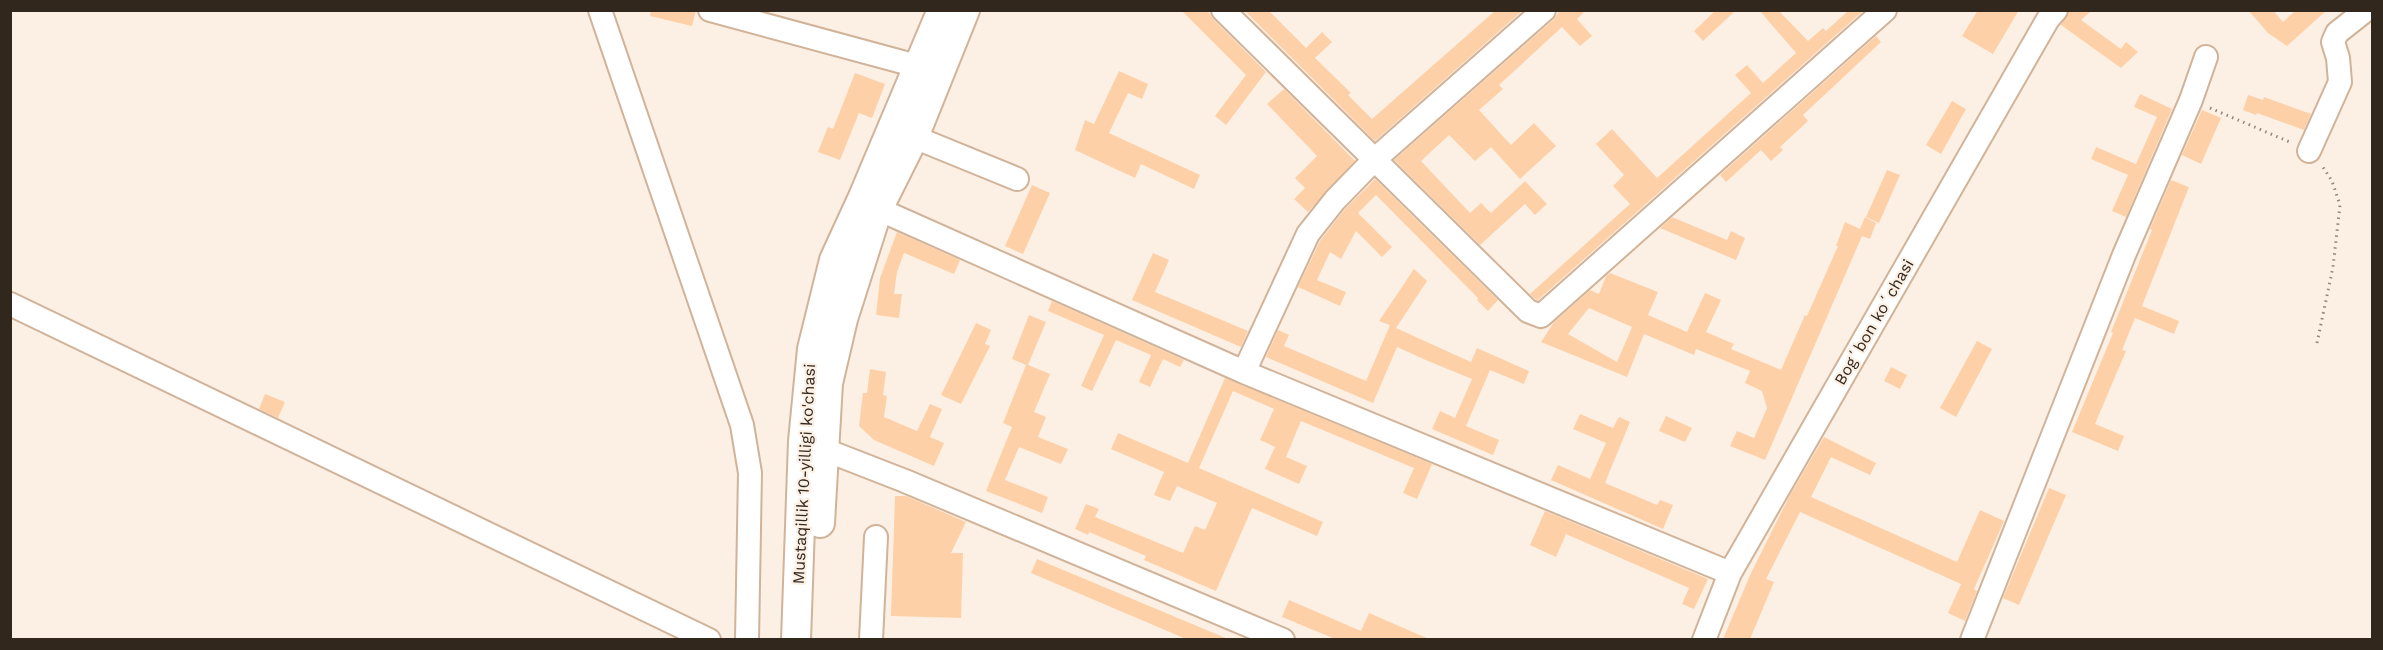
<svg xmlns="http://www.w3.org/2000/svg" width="2383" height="650" viewBox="0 0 2383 650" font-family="'Work Sans',sans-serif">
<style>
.building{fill:#fed0a7;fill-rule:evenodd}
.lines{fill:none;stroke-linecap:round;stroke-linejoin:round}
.minor-casing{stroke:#d0b399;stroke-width:26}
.major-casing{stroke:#d0b399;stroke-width:32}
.path{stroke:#93887d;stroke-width:3;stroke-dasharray:1.5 4.5;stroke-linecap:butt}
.minor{stroke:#fff;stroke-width:22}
.major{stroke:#fff;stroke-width:28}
.labels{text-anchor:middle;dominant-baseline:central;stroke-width:4.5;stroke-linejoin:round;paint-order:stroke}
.street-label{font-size:16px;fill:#32271d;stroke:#fcf0e5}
</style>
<rect width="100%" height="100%" fill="#fcf0e5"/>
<path class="building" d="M651 10H696L692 26 650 16Z
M1181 10H1207L1214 20 1266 72 1226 125 1215 116 1246 75Z
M1244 10H1268L1306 48 1322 32 1332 42 1315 58 1351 93 1348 95 1372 119 1496 10H1523L1375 141Z
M1560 10H1586L1577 19 1592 36 1580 46 1562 27 1499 85 1503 89 1479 110 1511 145 1534 123 1556 146 1520 179 1491 147 1475 161 1449 135 1421 161 1470 213 1481 203 1491 213 1525 181 1547 204 1535 215 1525 204 1480 245 1394 160 1553 20Z
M1716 10H1736L1703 41 1694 31Z
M1759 10H1778L1808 41 1823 28 1826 31 1849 10H1864L1538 300 1535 299 1530 294 1630 204 1613 186 1624 175 1596 144 1612 129 1657 178 1751 93 1735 75 1747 65 1763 83 1796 53Z
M1978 10H2019L1993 54 1962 36Z
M2069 10H2092L2081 20 2121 49 2126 42 2138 52 2121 68 2061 25Z
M2248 10H2273L2283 22 2296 10H2327L2287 46 2268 33Z
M1876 36 1881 42 1803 115 1808 121 1780 147 1783 150 1771 161 1761 150 1726 182 1720 175Z
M1119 71 1148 84 1142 99 1128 93 1109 133 1200 175 1194 189 1141 164 1135 178 1075 150 1085 120 1094 124Z
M855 73 885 84 872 118 859 113 840 160 818 152 828 127 833 129Z
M1284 89 1355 161 1308 212 1294 199 1305 188 1295 178 1317 156 1267 104Z
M2140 94 2172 109 2126 217 2112 211 2128 175 2091 159 2096 147 2136 164 2157 117 2134 107Z
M2248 95 2263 100 2264 97 2311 114 2304 130 2257 113 2256 115 2243 110Z
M1952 101 1966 109 1941 154 1926 145Z
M2202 110 2221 118 2201 164 2182 155Z
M1887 170 1900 175 1879 223 1866 217Z
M1375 179 1498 300 1488 311 1477 300 1478 298 1376 195 1358 213 1392 247 1382 257 1356 231 1341 259 1330 252 1317 280 1346 292 1340 306 1298 287 1320 241 1345 209Z
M2171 180 2189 187 2142 306 2179 321 2174 334 2135 318 2122 350 2126 351 2095 424 2124 436 2118 451 2072 432 2113 333 2111 332 2152 230 2150 229Z
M1032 185 1050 193 1023 254 1005 246Z
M1672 217 1727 240 1731 231 1745 238 1736 260 1660 228Z
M1865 217 1876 223 1870 239 1862 236 1765 460 1730 446 1737 431 1754 438 1767 408 1762 391 1745 383 1750 371 1696 349 1694 355 1644 334 1627 377 1541 342 1554 322 1590 290 1599 294 1606 276 1610 273 1658 292 1648 315 1687 332 1705 293 1721 300 1706 332 1734 344 1731 349 1781 370 1805 315 1807 316 1838 246H1836L1845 222 1860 229ZM1589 308 1632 327 1617 362 1568 334Z
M897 232 960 260 954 274 904 253 897 272 894 294H902L899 318 876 315 880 278Z
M1153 253 1169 260 1155 292 1248 331 1241 347 1132 300Z
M1414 269 1427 281 1396 328 1471 362 1477 348 1529 371 1524 384 1490 370 1466 426 1499 440 1493 455 1432 429 1440 411 1455 418 1472 379 1428 361 1397 347 1373 403 1266 357 1278 330 1289 335 1284 346 1366 381 1390 325 1379 321Z
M1052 301 1184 360 1180 367 1163 359 1150 387 1139 382 1151 355 1116 340 1092 391 1081 386 1104 335 1048 311Z
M1029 315 1046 322 1028 365 1050 374 1034 412 1046 417 1038 437 1068 449 1061 464 1019 447 1005 480 1048 497 1042 513 986 491 1012 427 1003 423 1026 365 1012 359Z
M976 323 991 330 985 344 990 346 961 404 941 395Z
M1977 341 1992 349 1956 417 1940 408Z
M1891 367 1907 375 1900 389 1884 381Z
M870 369 886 372 883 395 887 396 884 417 917 431 930 404 942 409 930 437 944 443 934 466 874 440 859 426 863 393H867Z
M1225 378 1432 464 1417 499 1403 493 1414 468 1301 421 1286 457 1307 466 1299 484 1265 469 1275 447 1260 440 1274 409 1233 391 1199 468 1323 522 1317 536 1252 508 1216 591 1144 560 1146 556 1089 532 1088 535 1075 529 1086 504 1099 509 1095 517 1183 553 1195 526 1205 530 1217 503 1177 486 1170 501 1154 495 1164 472 1111 449 1118 433 1188 463Z
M265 394 285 402 278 418 259 409Z
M1580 414 1613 428 1619 417 1630 422 1605 483 1657 505 1660 500 1673 505 1663 529 1551 480 1558 465 1590 479 1606 443 1573 429Z
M1666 416 1692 428 1685 442 1659 431Z
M1824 437 1876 463 1870 475 1831 457 1811 497 1957 562 1980 510 2004 521 1974 589 1977 591 1965 621 1948 613 1961 584 1800 512 1766 579 1774 582 1750 639H1723L1751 573 1790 495Z
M2049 488 2066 495 2019 605 2003 598Z
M895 496H906L966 522 951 553H963L961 618 891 616Z
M1545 511 1708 579 1694 609 1682 604 1689 588 1566 534 1556 557 1530 545Z
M1037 559 1228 639H1186L1031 573Z
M1289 600 1361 631 1369 613 1429 639H1335L1282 617Z"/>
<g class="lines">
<g class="minor-casing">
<path id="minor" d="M600 10 742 425 750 473 747 640
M710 10 917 66
M1223 10 1528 311 1541 316 1885 10
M914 137 1017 179
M2309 151 2340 82 2338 58 2333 42 2337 33 2366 10
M878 209 1244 372 1730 573
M10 304 709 640
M1244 372 1308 234 1335 200 1374 160 1544 10
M810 444 905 481 1283 640
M871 640 876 537
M1704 640 1730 573 2048 19 2056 10
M1972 640 2124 255 2191 100 2206 57"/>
</g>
<g class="major-casing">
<path id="major" d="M820 523 828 383 843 319 878 209 914 137 965 10
M796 640 803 441 812 349 834 260 863 197 942 10"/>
</g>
<path class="path" d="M2210 108 2292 143
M2317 343 2333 267 2340 205 2332 181 2321 164"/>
<use href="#minor" class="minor"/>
<use href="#major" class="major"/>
</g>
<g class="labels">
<g class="street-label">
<text transform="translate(1874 322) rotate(-60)">Bogʻbon koʻchasi</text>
<text transform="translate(804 474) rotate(-87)">Mustaqillik 10-yilligi ko'chasi</text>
</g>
</g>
<rect width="2383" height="650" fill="none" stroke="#32271d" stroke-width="24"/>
</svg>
